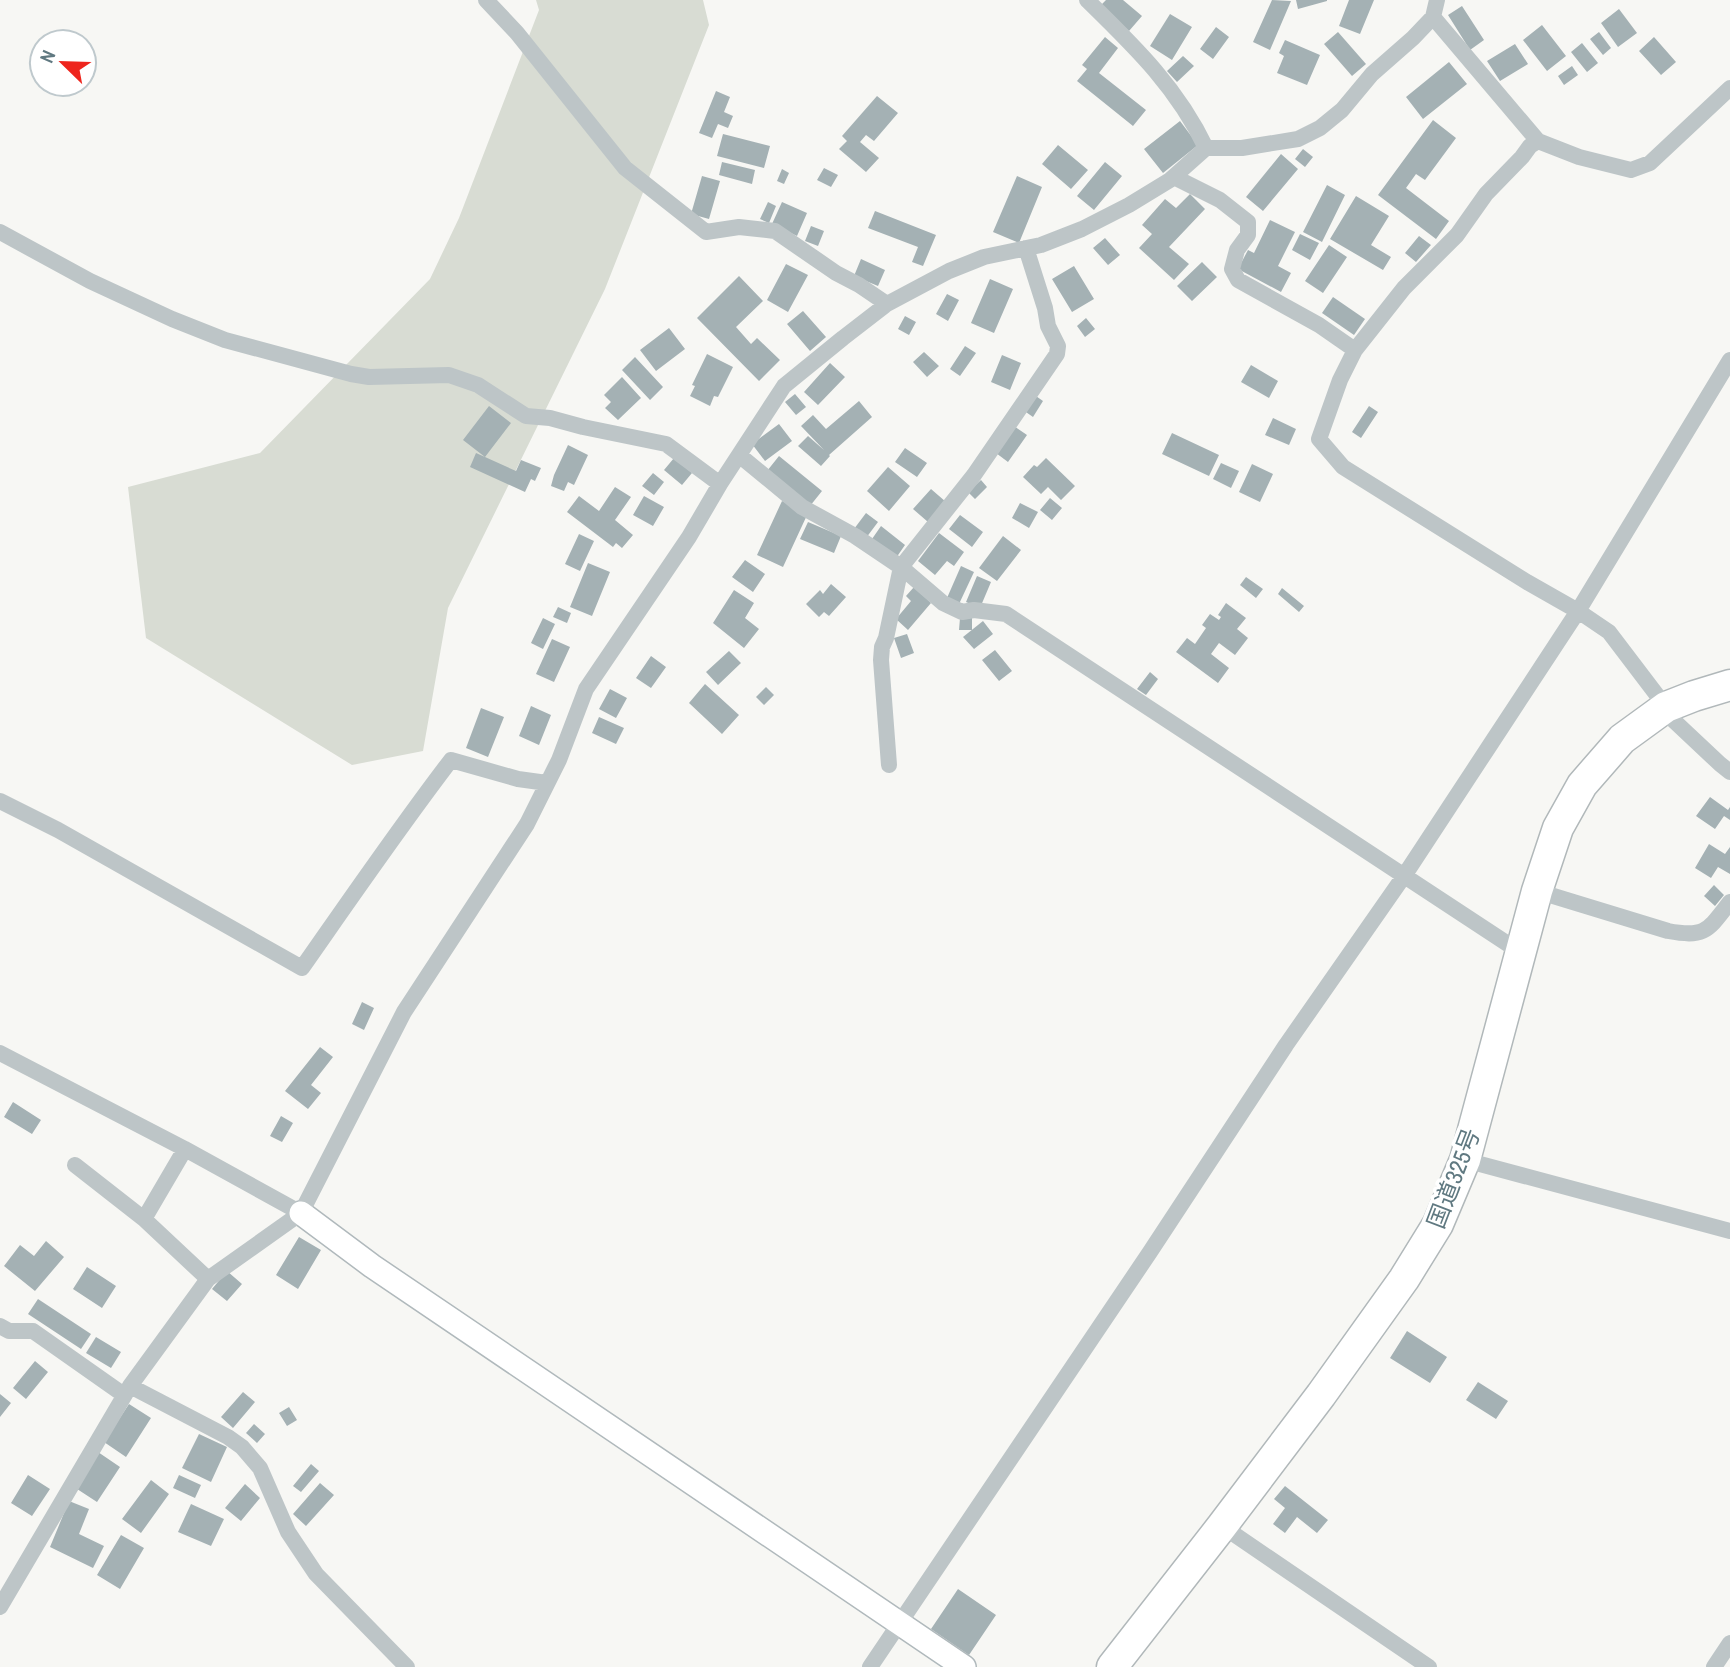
<svg xmlns="http://www.w3.org/2000/svg" width="1730" height="1667" viewBox="0 0 1730 1667" font-family="'Archivo Narrow','Noto Sans JP',sans-serif">
<style>
.green{fill:#d8dcd3}
.building{fill:#a4b1b4}
.lines{fill:none;stroke-linecap:round;stroke-linejoin:round}
.secondary-casing{stroke:#b0b9bc;stroke-width:26}
.highway-casing{stroke:#b1b8ba;stroke-width:33}
.street{stroke:#bdc5c7;stroke-width:16}
.secondary{stroke:#fff;stroke-width:23}
.highway{stroke:#fff;stroke-width:30}
.labels{text-anchor:middle;dominant-baseline:central;stroke-width:7;stroke-linejoin:round;paint-order:stroke}
.street-label{font-size:24px;fill:#607981;stroke:#fff}
</style>
<rect width="100%" height="100%" fill="#f7f7f4"/>
<path class="green" d="M536 0H703L709 25 605 289 448 608 423 751 352 765 146 638 128 487 260 453 430 279 459 218 539 10Z"/>
<path class="building" d="M1106 0H1123L1142 16 1129 31 1100 6Z
M1272 0 1291 1 1270 50 1253 42Z
M1296 0H1327V1L1298 9Z
M1349 0H1374L1360 34 1339 26Z
M1462 6 1484 40 1470 50 1448 15Z
M1619 9 1637 33 1618 47 1601 23Z
M1170 14 1192 27 1172 60 1150 46Z
M1542 25 1566 56 1547 71 1523 40Z
M1216 27 1229 37 1213 59 1200 49Z
M1338 32 1366 64 1352 76 1324 44Z
M1599 32 1611 48 1603 55 1590 39Z
M1105 37 1118 48 1099 73 1146 110 1133 126 1077 81 1087 69 1082 65Z
M1654 37 1676 62 1661 75 1639 51Z
M1285 40 1320 55 1307 85 1277 73 1284 56 1279 53Z
M1582 43 1598 63 1587 72 1571 52Z
M1515 44 1528 64 1500 81 1487 61Z
M1183 56 1194 66 1177 82 1167 71Z
M1449 62 1467 84 1423 119 1406 97Z
M1572 66 1578 75 1564 85 1558 76Z
M716 91 730 97 724 112 733 116 728 128 718 124 712 138 699 133Z
M877 96 898 113 874 141 866 135 860 142 879 158 866 172 839 149 847 141 842 136Z
M1433 120 1456 138 1425 180 1416 174 1406 188 1449 221 1436 239 1378 195Z
M1180 121 1198 145 1163 173 1144 149Z
M723 134 770 146 764 168 717 156Z
M1058 145 1088 170 1071 189 1042 164Z
M1303 149 1313 157 1305 167 1295 159Z
M1281 154 1298 169 1263 211 1246 197Z
M722 162 755 170 752 184 719 175Z
M1105 162 1122 176 1094 210 1077 196Z
M824 168 838 175 831 187 817 180Z
M782 169 789 173 784 184 777 181Z
M702 176 720 181 709 219 691 214Z
M1017 176 1042 187 1019 243 993 232Z
M1327 185 1345 195 1322 242 1303 232Z
M1190 194 1205 209 1169 247 1189 264 1174 280 1139 248 1152 234 1142 225 1165 199 1176 208Z
M1356 196 1389 216 1371 245 1391 257 1383 270 1330 239Z
M768 202 776 206 769 223 760 219Z
M782 202 807 213 797 236 772 224Z
M875 211 936 235 923 266 912 262 918 247 868 228Z
M1270 220 1295 232 1278 266 1291 273 1281 292 1238 269 1248 250 1254 253Z
M811 226 824 231 818 246 805 241Z
M1300 234 1319 243 1310 260 1292 250Z
M1419 236 1431 245 1416 262 1405 253Z
M1105 238 1120 255 1108 265 1093 248Z
M1329 245 1347 257 1323 293 1305 281Z
M861 259 885 270 878 286 854 276Z
M1202 262 1217 277 1192 301 1177 286Z
M786 264 808 275 788 312 767 300Z
M1074 266 1094 299 1072 312 1052 279Z
M739 276 763 301 736 327 751 344 757 338 780 360 759 381 697 318Z
M990 279 1013 289 994 333 971 323Z
M947 294 959 300 948 321 936 314Z
M1333 297 1365 319 1354 335 1322 313Z
M803 311 826 337 810 351 787 324Z
M905 316 916 322 909 335 898 329Z
M1086 318 1095 329 1085 337 1077 326Z
M669 328 685 349 656 371 640 350Z
M965 346 976 353 960 376 950 369Z
M924 352 939 366 927 377 913 362Z
M707 354 733 367 718 397 714 396 710 406 690 396 695 386 692 385Z
M1002 355 1021 363 1010 390 991 382Z
M635 357 663 387 650 400 622 370Z
M830 363 845 377 818 405 804 392Z
M1251 365 1278 381 1269 398 1241 382Z
M622 377 641 398 618 420 605 408 611 402 604 395Z
M795 394 806 407 796 415 785 402Z
M1033 394 1043 401 1033 417 1023 410Z
M859 401 872 417 829 455 830 456 821 466 798 446 808 436 824 450 801 426 813 415 826 429Z
M489 406 511 423 485 457 516 471 521 460 541 468 535 481 531 479 525 492 470 467 476 453 485 457 463 440Z
M1369 406 1378 412 1361 438 1352 432Z
M1273 418 1296 429 1289 445 1265 435Z
M779 424 792 441 765 461 752 444Z
M1014 426 1027 435 1008 462 996 453Z
M1172 433 1219 455 1209 476 1162 454Z
M568 445 588 455 574 485 568 482 564 491 551 486 554 475Z
M905 448 927 463 917 477 895 462Z
M779 456 822 491 810 506 767 471Z
M674 458 692 473 682 485 664 470Z
M1046 458 1075 486 1061 500 1048 487 1041 494 1023 477 1034 465 1037 467Z
M1221 463 1239 471 1231 488 1213 479Z
M1252 464 1273 474 1260 502 1239 492Z
M888 467 910 486 889 511 867 491Z
M653 473 664 482 654 495 642 486Z
M981 480 987 487 975 499 968 492Z
M615 487 631 497 615 520 633 535 622 548 616 543 613 547 567 512 579 496 599 511Z
M931 489 946 502 928 522 913 509Z
M644 496 664 507 653 526 633 515Z
M1050 498 1062 508 1052 520 1040 510Z
M782 501 808 513 783 567 757 555Z
M1020 503 1038 512 1029 528 1012 518Z
M866 513 878 522 866 538 854 529Z
M960 515 983 532 972 547 949 529Z
M808 522 841 536 834 553 800 539Z
M881 526 905 545 896 558 872 539Z
M939 533 964 552 954 566 947 561 935 575 918 561Z
M579 534 594 541 580 571 565 564Z
M1003 536 1021 550 997 581 979 568Z
M745 560 765 574 753 592 732 577Z
M588 563 610 572 592 616 570 607Z
M961 566 974 572 959 604 947 598Z
M977 576 991 582 980 608 966 602Z
M1246 577 1263 589 1256 598 1240 585Z
M831 584 846 597 829 616 824 612 819 617 806 604 820 590 823 594Z
M914 587 931 603 908 630 896 619 911 601 906 596Z
M1282 588 1304 606 1299 612 1278 594Z
M734 590 754 603 745 618 759 629 744 648 713 623Z
M1226 603 1246 618 1237 629 1248 638 1235 655 1219 643 1211 654 1229 668 1218 683 1176 652 1187 638 1195 644 1206 628 1202 625 1210 614 1219 620 1221 617 1218 615Z
M558 607 571 613 567 623 553 617Z
M543 618 555 624 543 649 531 643Z
M960 618H972V630H959Z
M983 621 993 634 974 649 963 637Z
M907 634 914 653 901 658 894 638Z
M552 639 570 647 554 682 536 674Z
M995 650 1012 671 999 681 982 660Z
M729 651 741 663 718 685 706 672Z
M651 656 666 667 651 688 636 678Z
M1150 672 1158 679 1146 695 1137 689Z
M705 684 739 715 722 734 689 703Z
M766 687 774 695 764 705 756 697Z
M610 689 627 698 616 718 599 709Z
M531 706 551 715 539 745 519 736Z
M481 708 504 717 488 757 466 748Z
M599 717 624 728 616 744 592 733Z
M1710 797 1728 810 1730 807V820L1724 816 1715 829 1696 816Z
M1709 844 1725 854 1730 847V874L1718 867 1711 878 1695 868Z
M1714 885 1724 895 1715 906 1704 896Z
M362 1002 374 1008 364 1030 352 1024Z
M320 1047 333 1057 311 1085 321 1093 308 1109 285 1091Z
M13 1102 41 1120 32 1134 4 1117Z
M281 1116 293 1123 282 1142 270 1136Z
M299 1237 321 1250 298 1289 276 1275Z
M46 1241 64 1257 35 1291 4 1266 20 1245 34 1256Z
M87 1267 116 1286 102 1308 73 1289Z
M227 1271 242 1284 227 1301 212 1289Z
M38 1299 91 1334 81 1349 28 1314Z
M1407 1331 1447 1357 1430 1383 1390 1358Z
M96 1337 121 1352 111 1368 86 1353Z
M35 1361 48 1372 26 1399 13 1388Z
M1478 1382 1508 1401 1496 1419 1466 1400Z
M243 1392 255 1402 233 1428 221 1417Z
M0 1394 11 1403 0 1417Z
M129 1404 151 1418 126 1457 104 1442Z
M289 1407 297 1420 287 1426 279 1413Z
M254 1424 265 1434 257 1443 246 1433Z
M199 1434 227 1447 211 1482 182 1468Z
M98 1452 120 1467 97 1502 74 1487Z
M311 1464 319 1471 301 1492 293 1486Z
M28 1475 50 1489 32 1516 11 1503Z
M179 1475 201 1485 195 1498 173 1488Z
M151 1480 169 1494 141 1533 122 1519Z
M320 1483 334 1495 306 1526 293 1514Z
M245 1484 260 1498 241 1521 225 1508Z
M1285 1486 1328 1520 1317 1533 1297 1517 1285 1533 1273 1524 1285 1508 1274 1499Z
M69 1501 89 1509 79 1534 104 1546 93 1568 50 1547Z
M191 1504 224 1519 211 1546 178 1532Z
M121 1535 144 1548 120 1589 97 1575Z
M958 1589 996 1615 969 1655 931 1629Z"/>
<g class="lines">
<g class="secondary-casing">
<path id="secondary" d="M301 1213 372 1266 964 1667"/>
</g>
<g class="highway-casing">
<path id="highway" d="M1112 1667 1222 1526 1321 1395 1404 1279 1438 1224 1465 1160 1537 891 1558 828 1582 785 1622 739 1666 707 1694 696 1730 685"/>
</g>
<path class="street" d="M486 0 517 33 625 168 706 232 739 227 775 231 836 273 859 285 887 304
M1087 0C1134 46 1177 87 1206 148
M1433 17 1538 141 1579 157 1631 170 1650 163 1730 88
M1538 141 1530 146 1522 157 1486 194 1457 235 1404 288 1355 350 1340 380 1319 439 1343 467 1527 582 1578 611 1609 632 1666 707 1671 718 1720 764 1730 772
M1174 177 1220 200 1248 222V235L1237 250 1232 269 1238 280 1319 325 1355 350
M0 232 90 281 172 319 225 340 351 374 369 377 449 375 478 385 526 416 550 418 583 427 666 444 720 484
M739 455 802 507 855 536 901 567 943 603 962 612 974 610 1006 614 1520 952
M889 765 881 660 882 647 886 638 901 567 974 475 1057 354 1058 346 1048 326 1045 308 1026 248
M0 801 58 830 302 968C351 898 399 828 451 760L518 779 547 783
M1537 891 1668 931C1706 938 1708 930 1730 902
M0 1053 185 1149 301 1213
M1465 1160 1730 1231
M75 1165 144 1219 185 1149
M144 1219 208 1279
M0 1326 9 1331H33L124 1395
M130 1386 228 1437 242 1447 260 1468 288 1532 316 1574 407 1667
M1222 1526 1429 1667
M0 1607 130 1386 208 1279 301 1213 404 1012 527 824 559 760 586 689 689 537 720 484 784 386 843 338 887 304 949 271 984 257 1041 245 1082 229 1129 205 1170 180 1206 148H1242L1298 139 1320 128 1342 110 1372 74 1413 38 1433 17 1437 0
M870 1667 1150 1252 1286 1045 1404 876 1492 742 1578 611 1730 360
M1714 1667 1730 1643"/>
<use href="#secondary" class="secondary"/>
<use href="#highway" class="highway"/>
</g>
<g class="labels">
<g class="street-label">
<text transform="translate(1453 1178) rotate(-69)">国道325号</text>
</g>
</g>
<g transform="translate(63 63) rotate(293)"><circle r="33" fill="#ffffff" stroke="#bfc9cd" stroke-width="2"/>
<path d="M0-5L12 26L0 18L-12 26Z" fill="#ee251d"/>
<text y="-10" font-size="19" font-weight="bold" text-anchor="middle" fill="#607981">N</text>
</g>
</svg>
